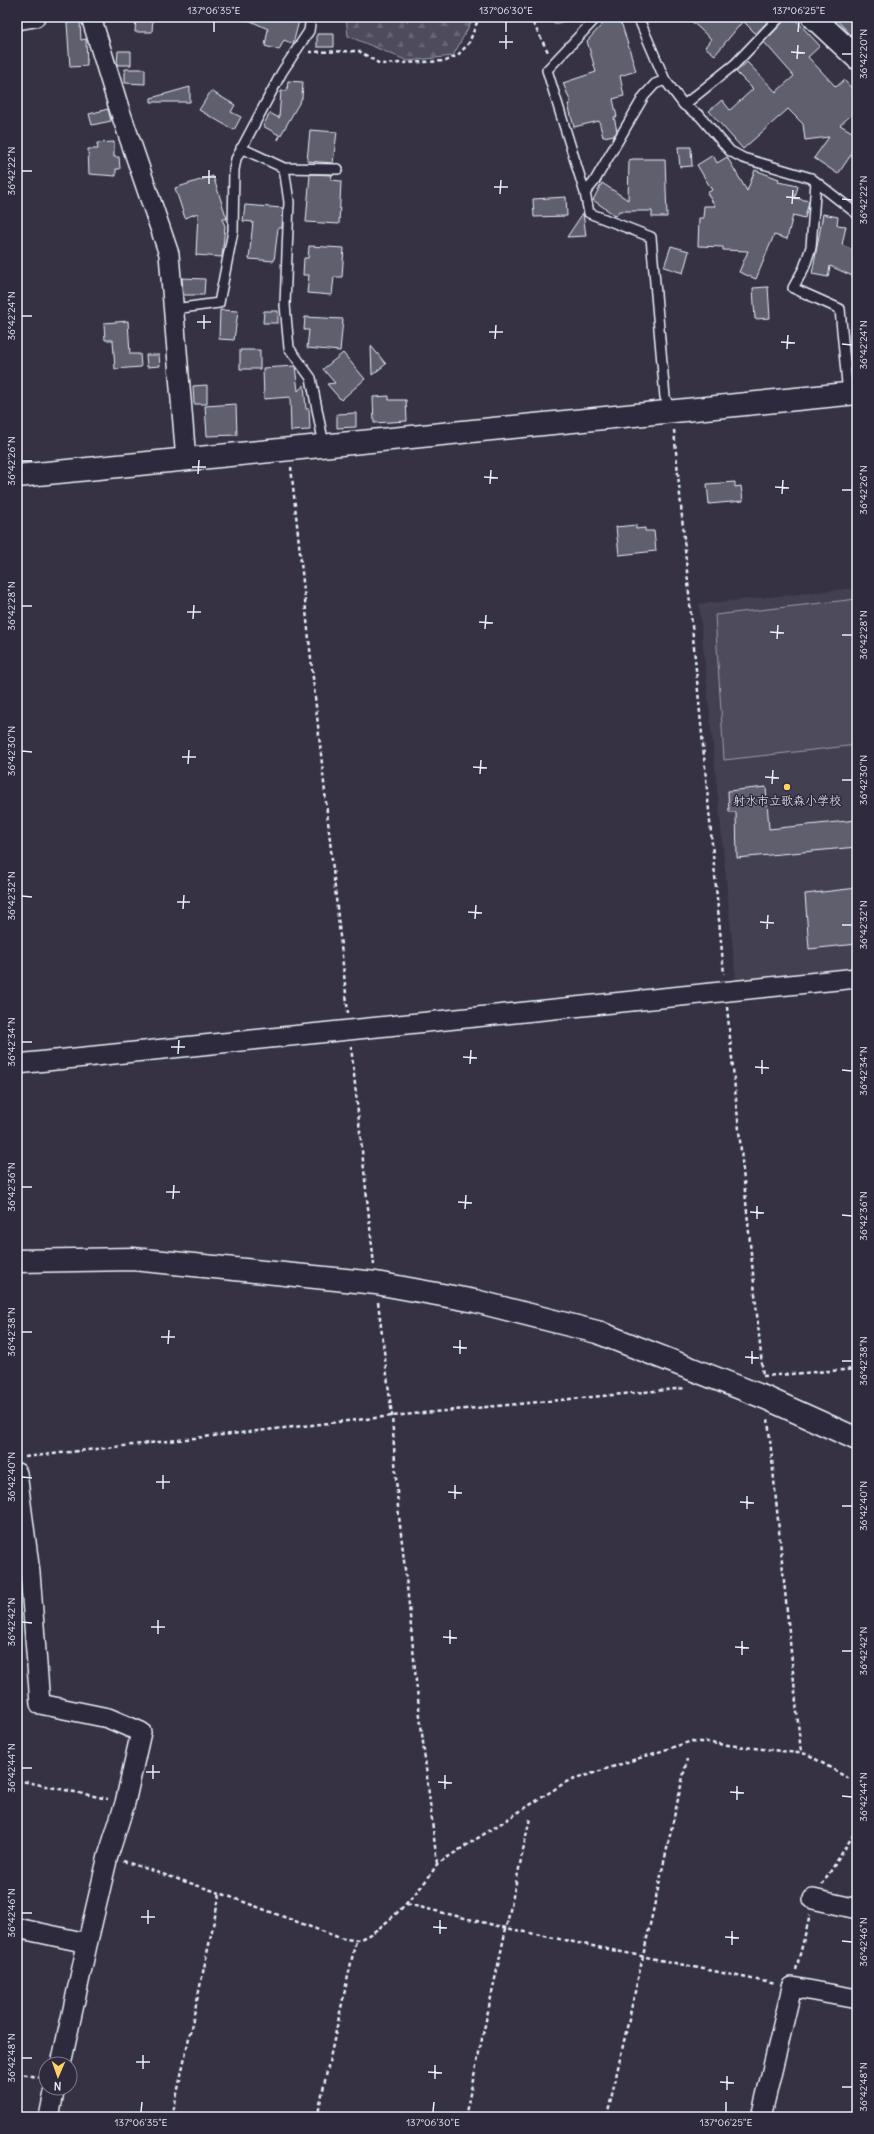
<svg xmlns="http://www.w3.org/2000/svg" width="874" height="2134" viewBox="0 0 874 2134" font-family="Delius,'Klee One',sans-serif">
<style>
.built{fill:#433f51}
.green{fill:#4d4b5c;stroke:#9a9eaa}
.forest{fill:url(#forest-firs);stroke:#9a9eaa}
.building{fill:#605e6e;stroke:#e8f1f8}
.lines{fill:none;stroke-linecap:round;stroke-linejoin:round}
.lane-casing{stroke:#e8f1f8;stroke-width:12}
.street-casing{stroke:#e8f1f8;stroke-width:22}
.secondary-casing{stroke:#e8f1f8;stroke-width:25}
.path{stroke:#e8f1f8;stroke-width:2.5;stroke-dasharray:4 3;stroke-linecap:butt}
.lane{stroke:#2f2a3d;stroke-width:9}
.street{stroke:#2f2a3d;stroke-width:19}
.secondary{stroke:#2f2a3d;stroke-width:22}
.ticks{fill:none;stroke:#e8f1f8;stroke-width:1.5}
.poi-dot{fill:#ffd166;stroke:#2f2a3d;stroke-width:1.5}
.labels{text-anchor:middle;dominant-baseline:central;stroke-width:3;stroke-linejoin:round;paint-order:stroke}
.poi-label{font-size:12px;fill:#e8f1f8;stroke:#2f2a3d}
.neatline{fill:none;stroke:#e8f1f8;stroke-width:1.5}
.ticks-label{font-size:10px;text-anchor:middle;fill:#e8f1f8}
</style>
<defs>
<pattern id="forest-firs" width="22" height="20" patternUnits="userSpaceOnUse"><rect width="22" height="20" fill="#4d4b5c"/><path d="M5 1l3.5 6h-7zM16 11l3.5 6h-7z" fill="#676574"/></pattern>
</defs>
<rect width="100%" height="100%" fill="#363244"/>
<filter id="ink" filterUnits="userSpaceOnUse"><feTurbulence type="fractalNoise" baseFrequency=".025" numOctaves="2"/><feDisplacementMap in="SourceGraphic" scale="8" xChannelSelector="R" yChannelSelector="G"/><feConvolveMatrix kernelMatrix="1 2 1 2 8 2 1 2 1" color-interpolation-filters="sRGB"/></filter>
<g filter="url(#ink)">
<path class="built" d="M857 588V969L736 981 699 604Z"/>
<path class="green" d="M857 599V745L724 760 715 615Z"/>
<path class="forest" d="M346 17H390L407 22 410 17H474L453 56 408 61 348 36Z
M549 17H580L555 24Z"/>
<path class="building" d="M136 17H153L152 32H135Z
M242 17H300L293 44 284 40 279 50 265 46 268 29Z
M609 17H613L622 25 636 71 620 76 624 96 613 99 617 117H614L617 131 615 135 603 137 599 121 574 127 568 104 571 103 563 83 596 72 587 41Z
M687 17H772L756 34 743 21 715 55 705 47 711 39Z
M786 17H793L820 46 808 57 836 87 844 80 857 94V110L840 125 857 135V146L838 174 814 158 829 137 805 140 803 124 788 109 743 149 709 111 722 100 730 110 753 89 736 72 747 62 776 92 794 76 764 42 784 21Z
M834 17H857V41L849 33Z
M80 22 81 40 86 39 87 66 70 67 67 23Z
M317 34H334V47H317Z
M118 51H131V65H117Z
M125 69H145V84L125 83Z
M288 81 303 82 302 98 278 140 279 135 263 126 270 113 279 118 281 91H287Z
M190 87V102H151V98Z
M211 91 235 105 231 112 241 117 234 130 199 110Z
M108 109 111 121 92 125 89 114Z
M310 130 337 132 333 163 307 161Z
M114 142V157H119L120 169H116V176L89 174 88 149H98L97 143Z
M678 147H691L692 166 680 167Z
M713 155 717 163 727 157 747 191 755 170 779 179 778 182 798 186 795 198 809 201 805 218 793 215 787 239 774 235 756 279 739 272 748 251 723 250V247L698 246 699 218H703L704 206H715L707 193 712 190 697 165Z
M633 159H665L667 217H652V211H619L616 216 593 200 602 183 628 200 629 160Z
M310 174 332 175 331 180 341 181 339 224 306 222Z
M213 176 227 219H222L225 226 222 257 196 255 198 213 185 218 175 188Z
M566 197 567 216 534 217 533 199Z
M245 205 283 208 282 228H278L274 261 249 259 253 222 243 221Z
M583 213 586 236 567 237Z
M823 214 838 217 837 225 846 226 842 245 857 252V278L830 266 828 277 812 274Z
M309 246 344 248 342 277H334L332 295 307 293 309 275H303L304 258H308Z
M671 246 689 251 683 273 664 267Z
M182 278 205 279 204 295H183Z
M768 287 770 318 755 319 753 288Z
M220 310 238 311 234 340 219 339Z
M264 311H278V323H263Z
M305 317 343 319 340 351 307 348 309 330H304Z
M128 321 130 354H140L141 367 115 369 113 340H105L104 323Z
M371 346 386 364 372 375Z
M240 350H260V369H240Z
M343 353 365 379 341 400 327 384 335 383 323 369Z
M146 355H159L160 366 147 367Z
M295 366 298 391 304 385 306 409H309L310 430 291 431 290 397 264 399 263 368Z
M207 385V404H194L193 386Z
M389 396V400H406L407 421 374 423 373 397Z
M236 404 237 435 207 436 205 406Z
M356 413V427L337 428V414Z
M735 482V487L741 486 743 501 709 504 707 484Z
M636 525V529L645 528V531H654L656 551 619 555 616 527Z
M766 787 769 829 857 820V847L737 858 736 812H729L728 791Z
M857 888V944L809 949 805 894Z"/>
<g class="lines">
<g class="lane-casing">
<path id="lane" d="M597 17 547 70 585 193 589 213 651 237 665 397 671 411
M638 17 665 80 684 105 700 116 730 151 743 158 811 178 857 214
M684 105 735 64 780 17
M241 148 284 168 338 169
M284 168 289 202 285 305 289 348 311 378 324 445
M816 182 811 247 804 268 793 288 840 309 848 394
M585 193 594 182 644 96 655 84 665 80
M174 309 219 303 233 231 234 170 236 159 282 72 309 31 311 17"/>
</g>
<g class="street-casing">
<path id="street" d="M91 17 119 108 169 254 186 460
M17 20 35 17
M17 1064 857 978
M17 1473 30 1573 40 1704 108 1718 141 1732 125 1803 108 1856 87 1945 61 2064
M813 1899 857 1909
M17 1928 87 1943
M49 2117 55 2088
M761 2117 792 1987 857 1999"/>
</g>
<g class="secondary-casing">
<path id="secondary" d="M813 17 857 58
M17 476 857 393
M17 1261 133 1259 376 1283 475 1301 597 1332 766 1398 857 1439"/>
</g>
<path class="path" d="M530 17 548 52
M309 52 359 51 380 64 446 61 458 55 469 43 479 17
M674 430 724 974
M291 467 348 1013
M727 1007 763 1376
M351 1046 374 1265
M378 1302 392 1416 398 1507 409 1605 416 1681 437 1864
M763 1376 857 1369
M768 1419 801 1753
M25 1457 392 1416 686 1388
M17 1705 23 1706
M17 1780 108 1799
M123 1861 220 1893 340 1938C345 1939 351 1940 356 1940 380 1936 426 1885 437 1864L566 1782 692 1741 807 1754 851 1780
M822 1885 857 1829
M407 1904 506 1928 776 1984
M796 1970 810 1915
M17 2073 42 2078
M172 2117 220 1893
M317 2117 356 1940
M465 2117 530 1818
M607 2117 687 1759"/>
<use href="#lane" class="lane"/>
<use href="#street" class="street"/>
<use href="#secondary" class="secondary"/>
</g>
</g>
<path class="ticks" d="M214 32V22M506 32V22M798 32 799 22M499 42H513M506 49V35M791 52 805 53M842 54H852M797 59 798 45M22 171H32M202 177H216M209 184V170M494 187H508M500 194 501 180M786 197 800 198M842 199 852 200M792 204 793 190M22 316H32M197 322H211M204 329V315M489 332H503M495 339 496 325M781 342 795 343M842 344 852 345M787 349 788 335M22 461H32M192 467H206M198 474 199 460M484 477 498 478M490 484 491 470M775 487 789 488M842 490H852M782 494 783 480M22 606H32M187 612H201M193 619 194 605M479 622 493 623M485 629 486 615M770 632 784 633M842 635H852M777 639 778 625M22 751 32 752M182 757H196M188 764 189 750M473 767 487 768M480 774 481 760M765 777 779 778M842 780H852M772 784 773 770M22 896 32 897M177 902H190M183 909 184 895M468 912 482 913M475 919 476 905M760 922 774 923M842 925H852M767 929 768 915M22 1042H32M171 1047H185M178 1054 179 1040M463 1057 477 1058M470 1064 471 1050M755 1067 769 1068M842 1070 852 1071M762 1074V1060M22 1187H32M166 1192H180M173 1199 174 1185M458 1202 472 1203M465 1209 466 1195M750 1212 764 1213M842 1215 852 1216M757 1219V1206M22 1332H32M161 1337H175M168 1344 169 1330M453 1347 467 1348M460 1354V1340M745 1357 759 1358M842 1361H852M752 1364V1351M22 1477 32 1478M156 1482H170M163 1489V1475M448 1492 462 1493M455 1499V1485M740 1502 754 1503M842 1506H852M747 1509V1496M22 1622 32 1623M151 1627H165M158 1634V1620M443 1637 457 1638M450 1644V1630M735 1647 749 1648M842 1651H852M742 1655V1641M22 1768H32M146 1772H160M153 1779V1765M438 1782 452 1783M445 1789V1775M730 1792 744 1793M842 1796 852 1797M737 1800V1786M22 1913H32M141 1917H155M148 1924V1910M433 1927 447 1928M440 1934V1920M725 1937 739 1938M842 1941 852 1942M732 1945V1931M22 2058H32M136 2062H150M143 2069V2055M428 2072 442 2073M435 2079V2065M720 2082 734 2083M842 2087H852M727 2090V2076M141 2112 142 2102M433 2112 434 2102M726 2112V2102"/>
<circle class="poi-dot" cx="787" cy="787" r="4"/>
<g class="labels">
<g class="poi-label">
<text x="787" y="800">射水市立歌森小学校</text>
</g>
</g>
<rect width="874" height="2134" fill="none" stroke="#2f2a3d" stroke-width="44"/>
<g transform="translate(58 2076) rotate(182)"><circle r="19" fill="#2f2a3d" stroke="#797a88"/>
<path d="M0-3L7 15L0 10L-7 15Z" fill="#ffd166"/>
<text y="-6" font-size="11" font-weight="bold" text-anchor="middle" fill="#e8f1f8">N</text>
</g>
<rect x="22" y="22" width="830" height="2090" class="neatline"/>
<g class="ticks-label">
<text x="214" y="14">137°06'35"E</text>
<text x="506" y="14">137°06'30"E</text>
<text x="799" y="14">137°06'25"E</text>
<text transform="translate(863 54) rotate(-90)" y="4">36°42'20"N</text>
<text transform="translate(11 171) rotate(-90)" y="4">36°42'22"N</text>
<text transform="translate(863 200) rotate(-90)" y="4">36°42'22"N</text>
<text transform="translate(11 316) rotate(-90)" y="4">36°42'24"N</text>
<text transform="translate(863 345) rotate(-90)" y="4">36°42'24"N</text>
<text transform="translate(11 461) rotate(-90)" y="4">36°42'26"N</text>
<text transform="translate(863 490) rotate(-90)" y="4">36°42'26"N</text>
<text transform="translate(11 606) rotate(-90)" y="4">36°42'28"N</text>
<text transform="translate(863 635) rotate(-90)" y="4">36°42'28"N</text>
<text transform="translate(11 751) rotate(-90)" y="4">36°42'30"N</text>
<text transform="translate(863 780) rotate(-90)" y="4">36°42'30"N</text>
<text transform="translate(11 896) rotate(-90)" y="4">36°42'32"N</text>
<text transform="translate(863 925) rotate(-90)" y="4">36°42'32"N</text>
<text transform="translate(11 1042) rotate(-90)" y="4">36°42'34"N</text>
<text transform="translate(863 1071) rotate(-90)" y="4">36°42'34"N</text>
<text transform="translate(11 1187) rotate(-90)" y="4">36°42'36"N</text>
<text transform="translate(863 1216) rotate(-90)" y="4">36°42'36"N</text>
<text transform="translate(11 1332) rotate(-90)" y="4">36°42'38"N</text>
<text transform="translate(863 1361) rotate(-90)" y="4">36°42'38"N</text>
<text transform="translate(11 1477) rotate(-90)" y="4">36°42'40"N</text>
<text transform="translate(863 1506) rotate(-90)" y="4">36°42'40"N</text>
<text transform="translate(11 1622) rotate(-90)" y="4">36°42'42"N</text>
<text transform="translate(863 1651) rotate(-90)" y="4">36°42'42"N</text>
<text transform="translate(11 1768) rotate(-90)" y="4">36°42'44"N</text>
<text transform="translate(863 1797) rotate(-90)" y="4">36°42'44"N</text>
<text transform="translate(11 1913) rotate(-90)" y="4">36°42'46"N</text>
<text transform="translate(863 1942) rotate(-90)" y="4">36°42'46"N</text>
<text transform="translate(11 2058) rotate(-90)" y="4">36°42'48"N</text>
<text transform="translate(863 2087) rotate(-90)" y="4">36°42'48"N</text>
<text x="141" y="2126">137°06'35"E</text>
<text x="433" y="2126">137°06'30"E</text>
<text x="726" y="2126">137°06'25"E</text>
</g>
</svg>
